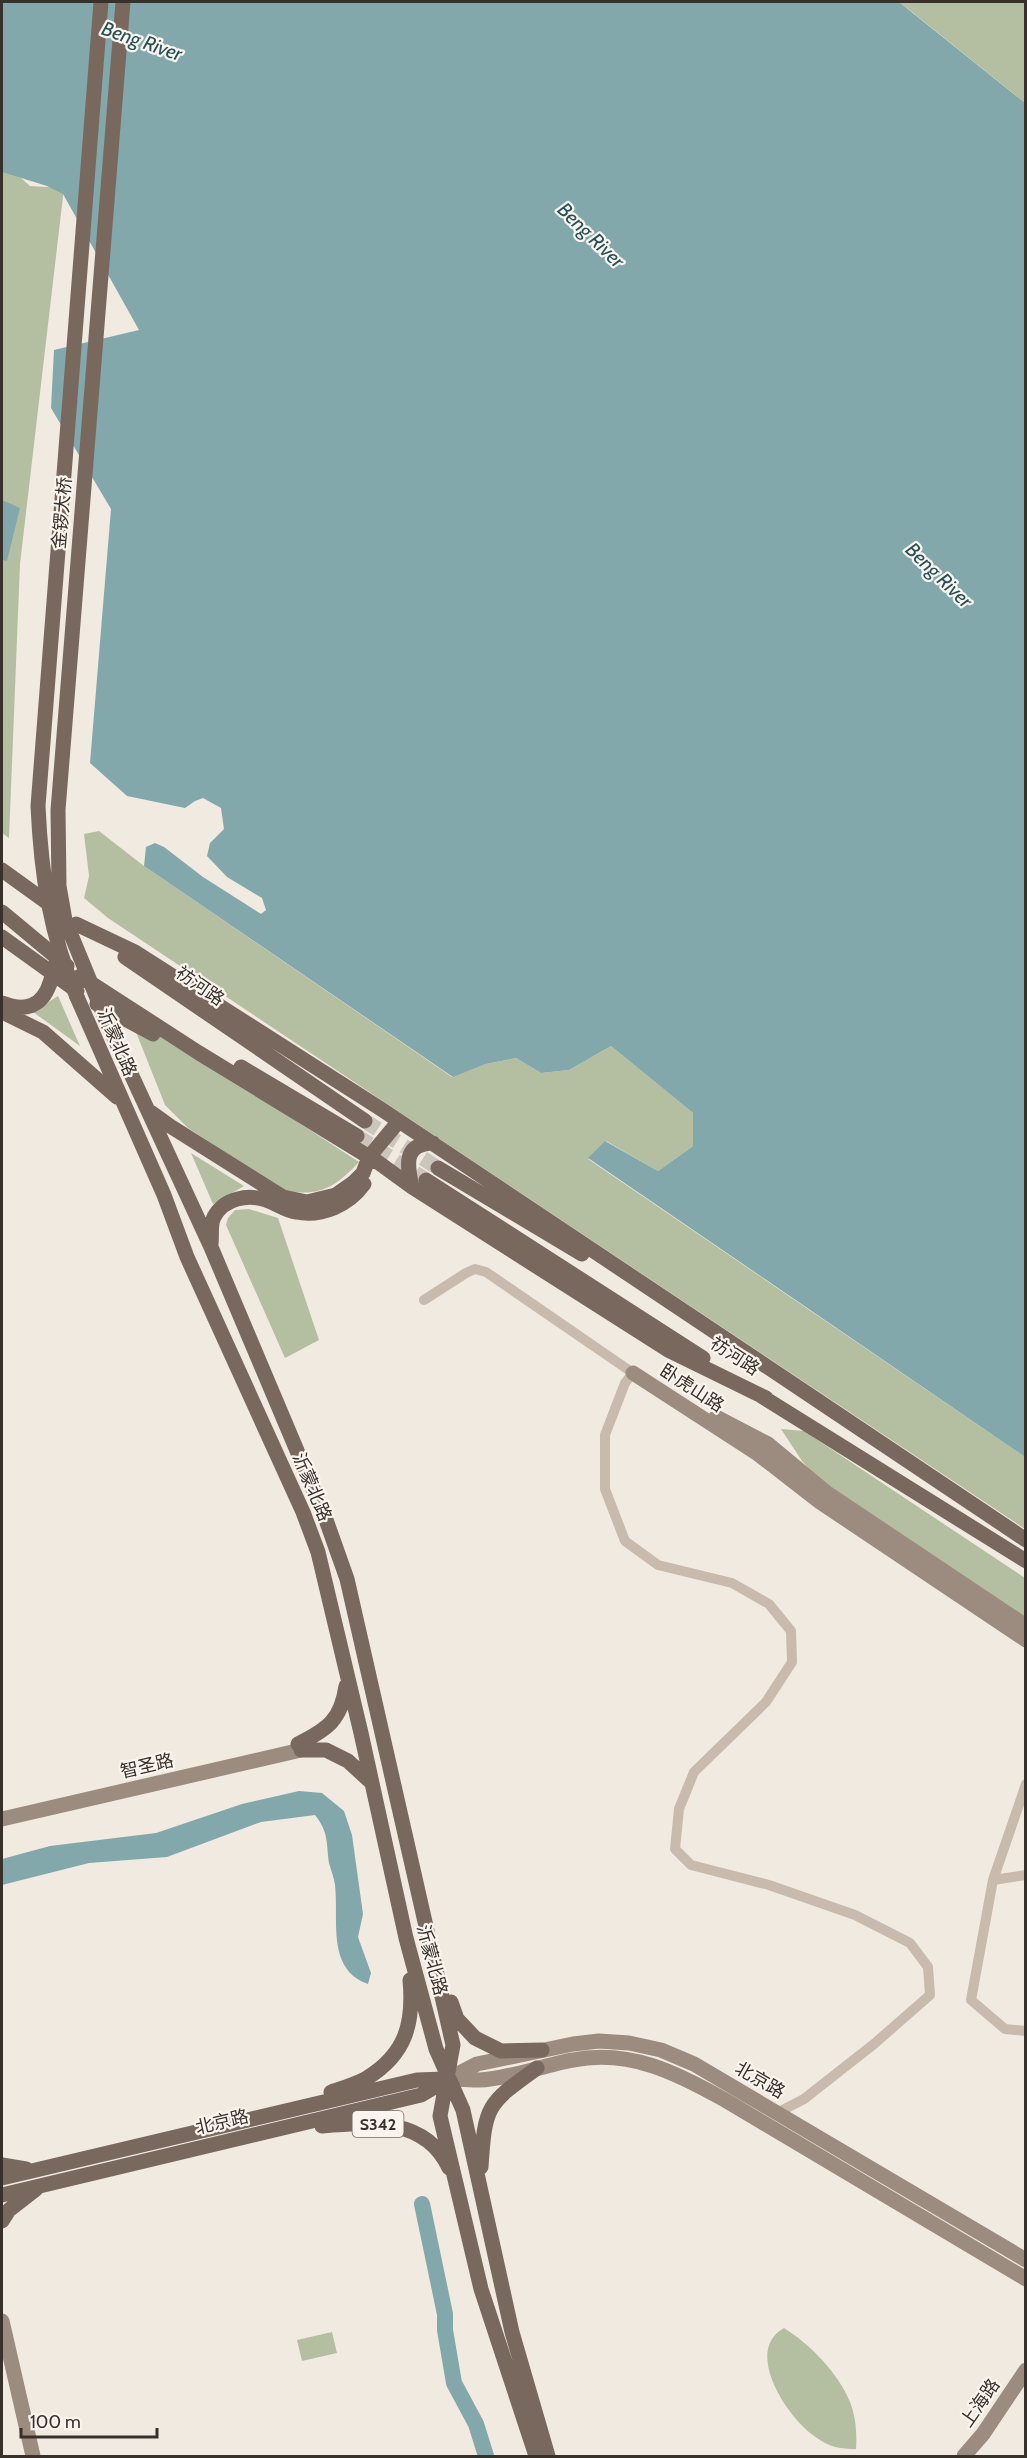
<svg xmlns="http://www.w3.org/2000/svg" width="1027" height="2458" viewBox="0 0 1027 2458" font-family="Cabin,'Noto Sans SC',sans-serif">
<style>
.green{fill:#b4bfa2}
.water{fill:#83a8ab}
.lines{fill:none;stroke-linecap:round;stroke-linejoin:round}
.river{stroke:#83a8ab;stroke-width:16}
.primary-tunnel{stroke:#ccc5bd;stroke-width:15;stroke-dasharray:15 8;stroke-linecap:butt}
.street{stroke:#c8bbae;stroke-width:10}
.secondary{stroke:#9c8b7f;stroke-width:15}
.primary{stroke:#78685e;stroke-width:15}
.primary-bridge{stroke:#78685e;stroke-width:15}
.labels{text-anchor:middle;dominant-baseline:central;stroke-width:4.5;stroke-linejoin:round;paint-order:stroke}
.shield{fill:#f9f4ed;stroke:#726b65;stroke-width:1.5}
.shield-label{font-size:16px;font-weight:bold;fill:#38302b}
.street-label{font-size:18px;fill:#38302b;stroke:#f9f4ed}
.water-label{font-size:20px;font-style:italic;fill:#255055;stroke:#f9f4ed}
</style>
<rect width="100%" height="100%" fill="#f1eae1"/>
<path class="green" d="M899 2H1025V103L912 12Z
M2 166 10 168 30 186 64 188 20 564 9 838 2 833Z
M99 831 144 866 452 1077 486 1064 516 1058 541 1073 569 1070 611 1046 693 1113V1146L658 1171 606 1141 588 1159 1025 1457V1529L108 918 84 898 89 876 84 834Z
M58 996 80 1046 33 1012Z
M128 1012 359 1162C336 1187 318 1198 283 1190L188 1128 165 1105Z
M191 1153 244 1186 213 1204Z
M249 1209 278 1218 319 1340 285 1358 226 1225 228 1218 235 1210Z
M781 1429 804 1431 1025 1578V1619L820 1481 802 1461Z
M784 2328C810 2344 839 2374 850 2402 856 2417 857 2434 856 2449 841 2449 829 2447 817 2438 789 2421 742 2351 784 2328Z
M332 2332 337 2353 302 2361 297 2340Z"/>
<path class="water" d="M2 2H899L1025 103V1457L588 1158 605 1141 658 1171 693 1146V1113L611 1046 569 1070 541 1073 516 1058 486 1064 453 1077 144 866 146 847 155 843 164 847 203 877 261 914 266 910 262 898 227 877 207 856 210 843 224 829 221 808 203 798 195 801 185 808 127 796 90 763 111 509 51 408 54 350 139 330 63 194 47 186 2 172Z
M2 500 20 508 7 561 2 560Z
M299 1791 322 1793 344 1811 352 1835 363 1914 358 1937 371 1973 368 1984C326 1969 339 1920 335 1885 334 1878 331 1870 329 1863 326 1842 329 1833 315 1815L261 1822 167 1857 89 1863 2 1885V1859L50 1846 156 1833 242 1804Z"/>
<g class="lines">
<path class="river" d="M422 2204 445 2314V2330L454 2383 476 2424 486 2456"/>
<path class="primary-tunnel" d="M365 1121 438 1168
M357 1136 426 1180"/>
<path class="street" d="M424 1300 466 1273 475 1269 486 1272 633 1373 625 1383 605 1435V1489L625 1541 658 1565 732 1583 769 1604 791 1631 792 1662 766 1702 694 1772 679 1809 675 1849 691 1865 769 1885 855 1915 910 1943 928 1967 930 1995 874 2044 804 2099 777 2113
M1026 1784 993 1880 971 2000 1005 2029 1026 2031
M993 1880 1026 1875"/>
<path class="secondary" d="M633 1373 758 1454 820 1502 1026 1640
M716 1417 768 1444 827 1493 1026 1626
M2 1819 301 1750
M448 2079 477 2064 573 2044 599 2041 629 2043 661 2050 694 2064 1026 2260
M451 2079C460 2079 470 2080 479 2080 508 2079 544 2065 573 2060 630 2049 677 2073 725 2100L1026 2279
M2 2321 33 2456
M964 2456 983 2434 1026 2370"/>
<path class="primary" d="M2 870 56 909
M2 912 67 966
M76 924 135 952 381 1109 805 1392
M2 937 77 991
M125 957 365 1121
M80 976 199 1053 379 1163 412 1187 668 1350 766 1398
M77 997 164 1195 187 1257 303 1512 318 1552 361 1733 406 1938 436 2049 463 2110 512 2332 548 2456
M2 1003C25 1012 42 1007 50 983
M97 1004 153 1034
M2 1012 43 1032 117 1097
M106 1020 211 1247 325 1517 347 1579 453 2045 440 2116 481 2289 536 2456
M241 1067 357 1136
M152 1113 170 1126 283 1197 307 1202 336 1195 353 1183 363 1173 369 1157 399 1121
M438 1168 582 1254
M426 1180 703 1358
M412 1187C407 1165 403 1144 433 1143
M211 1244C212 1237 210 1224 214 1217 224 1198 248 1194 266 1200 276 1203 286 1211 296 1212 322 1217 349 1205 364 1184
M799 1388 1026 1540
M758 1394 1026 1561
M298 1744C328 1729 341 1720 346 1686
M301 1750H326L348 1761 372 1783
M451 2002 457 2019 475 2038 501 2051 542 2050
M331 2092C343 2088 356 2084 367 2078 406 2054 414 2023 410 1980
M322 2126C368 2122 426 2117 449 2168
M2 2165 26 2169
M481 2167C485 2105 487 2104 537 2068
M2 2178 417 2080 445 2079
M2 2195 421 2095 448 2079
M2 2221 9 2210 36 2189"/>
<path class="primary-bridge" d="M50 983 59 953
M77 997C50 935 41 873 38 806L101 2
M106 1020 65 920 59 886 58 810 123 2"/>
</g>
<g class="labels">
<rect class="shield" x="352.5" y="2111" width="51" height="26" rx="4.5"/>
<g class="shield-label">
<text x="378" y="2124">S342</text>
</g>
<g class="street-label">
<text transform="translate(62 513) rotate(-85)">金锣大桥</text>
<text transform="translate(200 986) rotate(35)">祊河路</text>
<text transform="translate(117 1042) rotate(67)">沂蒙北路</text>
<text transform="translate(735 1356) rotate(33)">祊河路</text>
<text transform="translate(692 1388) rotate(33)">卧虎山路</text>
<text transform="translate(312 1487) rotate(67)">沂蒙北路</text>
<text transform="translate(147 1766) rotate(-13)">智圣路</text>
<text transform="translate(432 1960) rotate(75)">沂蒙北路</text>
<text transform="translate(760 2080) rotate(30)">北京路</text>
<text transform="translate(222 2122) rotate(-13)">北京路</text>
<text transform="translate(980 2403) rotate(-55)">上海路</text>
</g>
<g class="water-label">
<text transform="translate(142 41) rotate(19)">Beng River</text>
<text transform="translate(591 235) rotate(44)">Beng River</text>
<text transform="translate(939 575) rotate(44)">Beng River</text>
</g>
</g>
<rect width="1027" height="2458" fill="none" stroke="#38302b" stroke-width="6"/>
<path d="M21 2428v9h136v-9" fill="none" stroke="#38302b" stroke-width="3"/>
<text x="30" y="2428" font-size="18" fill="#38302b" stroke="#f9f4ed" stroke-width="4.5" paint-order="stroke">100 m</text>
</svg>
